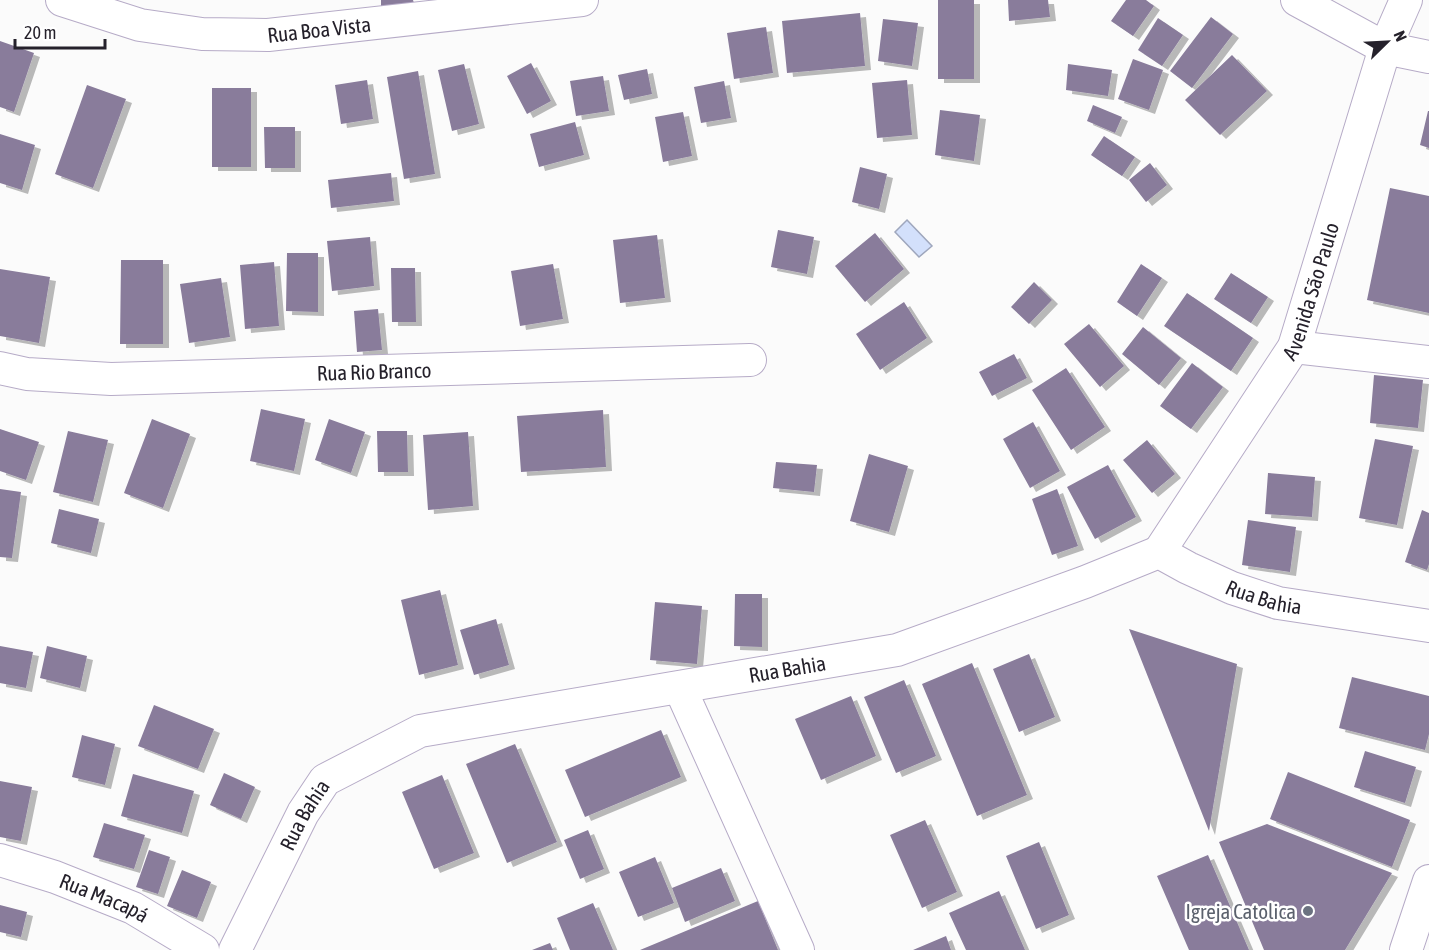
<svg xmlns="http://www.w3.org/2000/svg" width="1429" height="950" viewBox="0 0 1429 950" font-family="'Asap Condensed',sans-serif">
<style>
.water{fill:#d3e0fb;stroke:#9fa7bd;stroke-width:1.5}
.building{fill:#897c9b;filter:url(#shadow)}
.lines{fill:none;stroke-linecap:round;stroke-linejoin:round}
.minor-casing{stroke:#b6abc7;stroke-width:34}
.minor{stroke:#fff;stroke-width:32}
.worship-dot{fill:#6b7280;stroke:#fff;stroke-width:2}
.labels{text-anchor:middle;dominant-baseline:central;stroke-width:5;stroke-linejoin:round;paint-order:stroke}
.street-label{font-size:21px;fill:#25212b;stroke:#fff}
.worship-label{font-size:21px;fill:#5b616d;stroke:#fff;text-anchor:end}
</style>
<defs>
<filter id="shadow"><feDropShadow dx="6" dy="4" stdDeviation="0" flood-color="#0004"/></filter>
</defs>
<rect width="100%" height="100%" fill="#fbfbfb"/>
<path class="water" d="M907 220 932 246 919 257 895 232Z"/>
<path class="building" d="M381 0H413L414 3 381 7Z
M938 0H974V79H938Z
M1008 0H1048L1050 17 1009 21Z
M1126 0H1146L1154 6 1133 36 1111 21Z
M860 13 865 66 787 73 782 21Z
M1211 17 1233 34 1192 88 1170 71Z
M1158 18 1183 35 1162 66 1138 50Z
M883 19 918 23 912 66 878 61Z
M766 27 773 73 734 79 727 33Z
M0 41 34 53 14 112 0 107Z
M1232 55 1267 91 1220 135 1185 100Z
M1133 59 1163 70 1149 110 1118 99Z
M531 63 551 101 527 114 507 76Z
M464 64 479 124 452 131 438 70Z
M1068 64 1112 70 1108 96 1066 90Z
M647 69 652 94 624 100 618 75Z
M418 71 435 174 404 179 387 77Z
M603 76 609 111 576 116 570 81Z
M367 80 373 119 341 124 335 85Z
M907 80 912 135 877 138 872 83Z
M724 81 731 118 701 123 694 87Z
M87 85 126 99 93 188 55 174Z
M212 88H251V167H212Z
M1093 105 1122 117 1115 133 1087 121Z
M940 110 980 115 974 161 935 155Z
M1428 111H1429V148L1420 145Z
M683 112 692 156 663 162 655 117Z
M575 122 584 155 539 167 530 134Z
M264 127H295V168H265Z
M0 134 35 145 22 190 0 183Z
M1104 136 1135 157 1122 176 1091 155Z
M1150 163 1167 185 1146 202 1129 180Z
M860 167 887 174 879 209 852 202Z
M391 173 394 201 331 208 328 180Z
M1390 188 1429 196V313L1367 300Z
M778 230 814 237 807 274 771 267Z
M875 233 904 269 865 302 835 266Z
M657 235 665 298 620 303 613 240Z
M370 237 374 286 332 291 327 241Z
M287 253H318V312L286 311Z
M121 260H163V344H120Z
M274 262 279 326 245 329 240 265Z
M553 264 563 319 520 326 511 271Z
M1141 264 1162 278 1137 316 1117 302Z
M391 268H415L416 322H392Z
M0 269 50 277 39 343 0 336Z
M1231 273 1268 297 1251 323 1214 299Z
M221 278 230 337 189 343 180 284Z
M1034 282 1052 300 1029 324 1011 307Z
M1187 293 1253 338 1231 371 1164 326Z
M904 302 927 338 880 370 856 334Z
M378 309 382 350 357 352 354 311Z
M1089 324 1124 366 1100 387 1064 344Z
M1143 327 1181 358 1159 385 1122 354Z
M1014 354 1027 378 992 396 979 372Z
M1192 363 1223 387 1191 429 1160 406Z
M1066 368 1105 427 1071 450 1032 390Z
M1374 375 1423 380 1418 428 1370 423Z
M261 409 305 419 294 471 250 461Z
M603 410 606 467 521 472 517 416Z
M152 419 190 434 163 508 124 493Z
M329 419 365 432 351 473 315 460Z
M1033 422 1060 471 1030 488 1003 439Z
M0 429 39 442 26 480 0 471Z
M68 431 108 440 93 502 53 492Z
M377 431H407L408 472H378Z
M468 432 473 506 428 510 423 435Z
M1375 439 1413 446 1397 525 1359 518Z
M1147 440 1175 474 1152 493 1123 460Z
M869 454 908 466 889 532 850 521Z
M776 462 817 465 814 492 773 488Z
M1108 465 1136 517 1095 539 1067 487Z
M1268 473 1315 477 1312 517 1265 514Z
M0 489 21 492 12 558 0 557Z
M1057 489 1078 546 1052 555 1032 499Z
M59 509 99 519 91 553 51 543Z
M1422 510 1429 513V564L1427 570 1405 562Z
M1248 520 1296 527 1290 572 1242 565Z
M440 590 458 665 419 675 401 600Z
M735 594H762V647L734 646Z
M655 602 702 606 697 664 650 660Z
M496 619 509 665 474 675 460 630Z
M1129 629 1237 664 1209 831Z
M0 646 33 652 26 688 0 683Z
M47 646 87 656 80 688 40 678Z
M1029 654 1055 717 1019 732 993 669Z
M972 663 1027 795 977 816 922 684Z
M1352 677 1429 696V734L1425 750 1339 728Z
M904 680 936 756 896 773 864 697Z
M851 696 876 756 821 780 795 719Z
M154 705 214 729 198 769 138 746Z
M661 730 681 777 585 817 565 770Z
M82 735 115 744 105 785 72 777Z
M515 744 557 842 507 863 466 764Z
M1365 751 1416 767 1405 803 1354 787Z
M1288 772 1410 820 1392 867 1270 819Z
M224 773 255 787 241 819 210 805Z
M133 774 194 791 182 833 121 816Z
M442 775 474 853 434 869 402 792Z
M0 781 32 787 21 841 0 837Z
M925 820 957 892 922 908 890 835Z
M104 823 145 835 134 869 93 857Z
M1267 824 1392 873 1345 950H1264L1219 842Z
M588 830 604 869 580 879 564 840Z
M1039 842 1069 915 1036 929 1006 856Z
M149 850 170 857 158 894 136 887Z
M1208 855 1249 950H1189L1157 876Z
M655 857 674 903 638 917 619 872Z
M721 868 735 901 685 922 672 888Z
M182 870 211 882 197 918 167 906Z
M999 891 1025 950H966L949 913Z
M758 901 778 950H640Z
M593 903 613 950H570L557 918Z
M0 905 27 912 21 937 0 932Z
M946 936 951 950H913Z
M550 943 553 950H532Z"/>
<g class="lines">
<g class="minor-casing">
<g id="minor">
<path id="s1" d="M62 0 140 25 202 34 268 35 582 0"/>
<path d="M1297 0 1385 48 1429 57"/>
<path d="M1294 347 1429 362"/>
<path id="s2" d="M0 368 27 374 111 379 750 360"/>
<path id="s3" d="M1159 552 1294 347 1385 48 1406 0"/>
<path d="M680 688 798 950"/>
<path id="s4" d="M0 860 55 877 133 908 203 950"/>
<path id="s5" d="M235 950 303 813 325 780 420 731 897 650 1085 582 1159 552 1188 568 1232 588 1278 603 1429 626"/>
<path d="M1406 950 1429 881"/>
</g>
</g>
<use href="#minor" class="minor"/>
</g>
<circle class="worship-dot" cx="1308" cy="911" r="6"/>
<g class="labels">
<g class="street-label">
<text stroke="none"><textPath href="#s1" startOffset="262">Rua Boa Vista</textPath></text>
<text stroke="none"><textPath href="#s3" startOffset="304">Avenida São Paulo</textPath></text>
<text stroke="none"><textPath href="#s2" startOffset="375">Rua Rio Branco</textPath></text>
<text stroke="none"><textPath href="#s5" startOffset="1178">Rua Bahia</textPath></text>
<text stroke="none"><textPath href="#s5" startOffset="672">Rua Bahia</textPath></text>
<text stroke="none"><textPath href="#s5" startOffset="152">Rua Bahia</textPath></text>
<text stroke="none"><textPath href="#s4" startOffset="111">Rua Macapá</textPath></text>
</g>
<g class="worship-label">
<text x="1296" y="911">Igreja Catolica</text>
</g>
</g>
<g transform="translate(1387 42) rotate(66)" stroke="#ffffff" stroke-width="4.5" paint-order="stroke">
<path d="M0-4.5L10 22L0 15L-10 22Z" fill="#25212b"/>
<text y="-9" font-size="16" font-weight="bold" text-anchor="middle" fill="#25212b">N</text>
</g>
<path d="M15 39v9h90v-9" fill="none" stroke="#25212b" stroke-width="3"/>
<text x="24" y="39" font-size="18" fill="#25212b" stroke="#ffffff" stroke-width="4.5" paint-order="stroke">20 m</text>
</svg>
